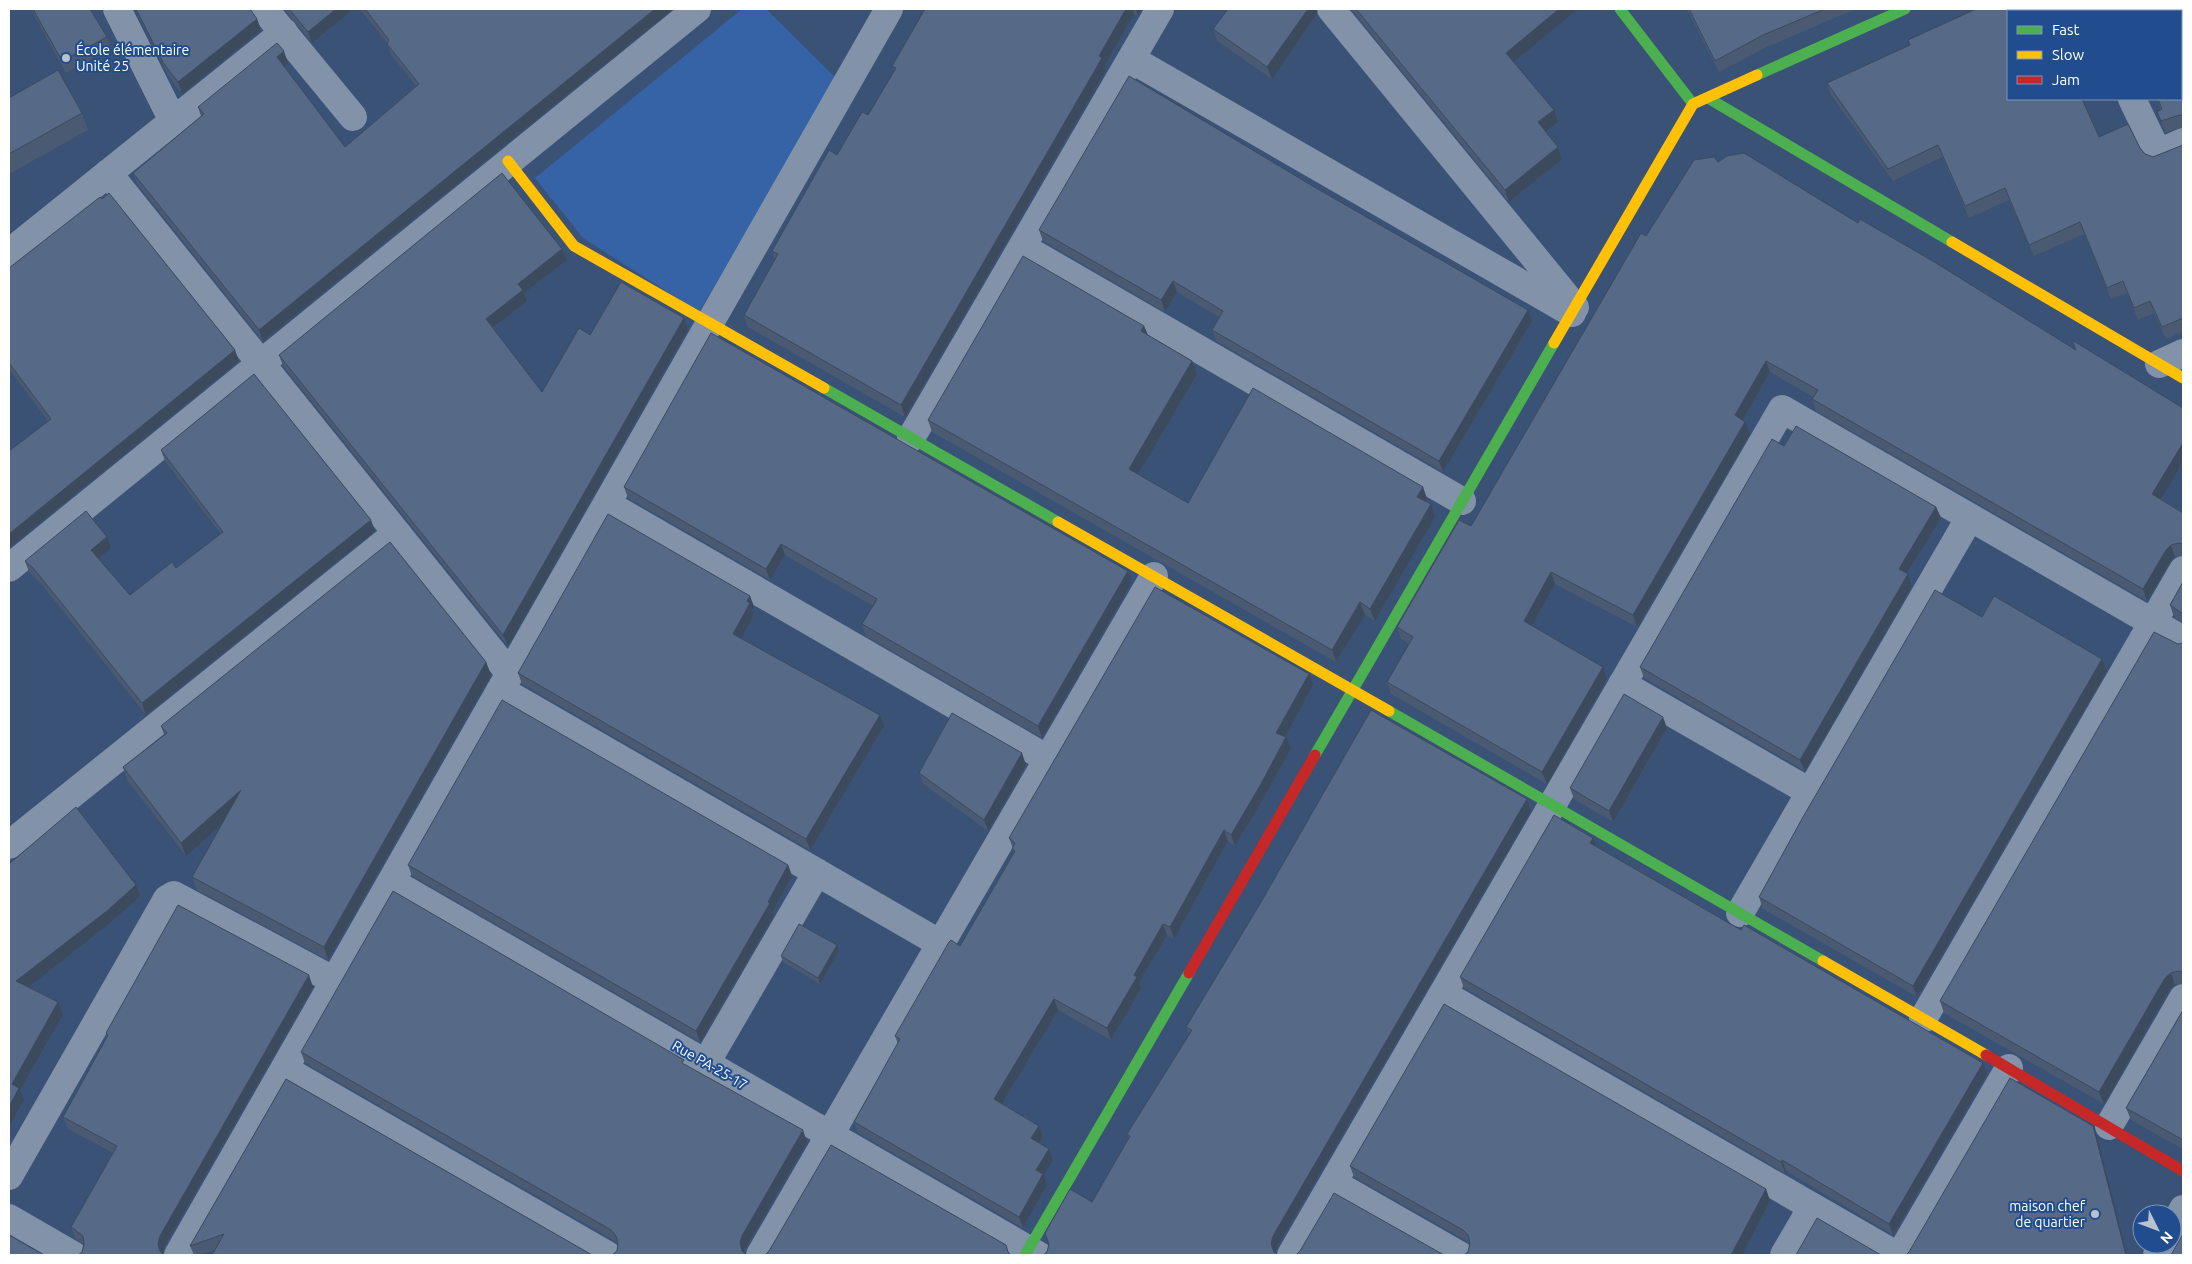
<svg xmlns="http://www.w3.org/2000/svg" width="2192" height="1264" viewBox="0 0 2192 1264" font-family="Ubuntu,sans-serif">
<style>
.green{fill:#3563a5}
.lines{fill:none;stroke-linecap:round;stroke-linejoin:round}
.street{stroke:#8192a9;stroke-width:28}
.fast{stroke:#4caf50;stroke-width:11}
.slow{stroke:#ffc107;stroke-width:11}
.jam{stroke:#c62828;stroke-width:11}
.wall{fill:#4a5a73}
.shaded-wall{fill:#3c4a5e}
.building{fill:#566986;stroke:#3c4a5e}
.poi-dot{fill:#bac2cf;stroke:#214d8f;stroke-width:2}
.labels{text-anchor:middle;dominant-baseline:central;stroke-width:4;stroke-linejoin:round;paint-order:stroke}
.poi-label{font-size:14px;fill:#fff;stroke:#214d8f;text-anchor:start}
.street-label{font-size:14px;fill:#fff;stroke:#214d8f}
</style>
<rect width="100%" height="100%" fill="#3a5276"/>
<path class="green" d="M742 9H766L837 79 699 312 583 238 535 178Z"/>
<g class="lines">
<path class="street" d="M117 9 173 121
M264 9 353 117
M1331 9 1575 307
M2090 9 2091 11
M1131 59 1572 313
M2132 99 2158 153 2183 142
M108 173 510 674
M1022 247 1462 501
M9 253 284 32
M2159 364 2183 353
M911 438 1160 9
M607 504 1048 759
M9 568 697 9
M1622 684 1810 792
M501 690 941 944
M9 845 397 533
M392 882 1038 1255
M1740 913 1970 517
M1443 994 1896 1255
M1923 1019 2183 570
M706 1063 817 872
M284 1069 607 1255
M2109 1126 2183 998
M9 1176 167 899 174 895 335 981
M1333 1183 1459 1255
M9 1218 73 1255
M2172 1229 2183 1209
M178 1255 889 9
M760 1255 1154 576
M1291 1255 1782 409 2183 640
M1784 1255 1812 1207
M1900 1255 2009 1068
M2157 1255 2164 1244"/>
<path class="fast" d="M1620 9 1693 104
M1757 75 1905 9
M1708 98 1952 242
M824 388 1058 522
M1389 711 1823 961
M1315 755 1554 343
M1025 1255 1189 973"/>
<path class="slow" d="M508 161 574 246 824 388
M1952 242 2183 378
M1554 343 1693 104 1757 75
M1058 522 1389 711
M1823 961 1986 1055"/>
<path class="jam" d="M1189 973 1315 755
M1986 1055 2183 1171"/>
</g>
<path class="wall" d="M31 9H90L107 37 111 48 66 73Z
M135 9H250L257 19 261 30 182 94 168 75Z
M284 9H353L312 43Z
M360 9H673L263 341 137 184 133 173 201 116 198 107 288 63 283 66 345 147 416 86 391 55 387 43Z
M925 9H1142L1138 16 1134 14 1105 65 1106 70 905 417 748 327 744 315 775 260 772 251 837 155 868 115 894 71 892 66Z
M1351 9H1578L1513 62 1558 122 1545 131 1558 147 1562 159 1509 202Z
M1687 9H1855L1767 47 1719 72Z
M2183 9V127L2166 133 2157 112 2161 110 2157 99H2181V11Z
M2008 11 2099 137 2140 148 2145 154 2153 157 2183 145V332L2166 339 2154 313 2138 320 2127 293 2111 299 2084 234 2034 256 2009 200 1969 218 1942 157 1893 181 1831 95 1827 83Z
M1317 14 1272 79 1217 41 1213 29Z
M9 98 82 113 88 130 9 174Z
M1718 162 1858 223 2075 349 2072 340 2183 462 2161 499 2183 513V555L2175 557 2170 562 2147 601 1816 411 1812 399 1813 397 1770 372 1743 420 1750 434 1637 627 1555 584 1532 626 1607 679 1547 784 1391 694 1387 682 1409 644 1401 639 1397 627 1471 526 1646 236Z
M1316 188 1528 310 1532 321 1443 472 1216 341 1212 330 1219 317 1177 292 1165 312 1043 241 1039 230Z
M567 260 524 293 527 301 493 328 542 392 590 335 684 318 688 329 508 646 283 366 279 355Z
M9 268 239 361 9 548V451L48 421 9 369Z
M1144 326 1148 335 1192 361 1197 374 1138 474 1188 503 1423 487 1427 499 1426 502 1435 517 1375 621 1365 615 1336 662 932 432 928 420Z
M1784 446 1936 507 1941 518 1907 574 1912 586 1805 771 1644 678 1640 667Z
M161 450 375 531 146 715 38 580 29 572 25 561 111 548 98 559 130 595 176 568 221 534 165 461Z
M624 487 1128 571 1132 582 1042 738 866 636 862 624 873 606 785 555 770 580 628 498Z
M2183 582V623L2174 617 2170 605Z
M750 596 754 607 752 610 754 614 740 639 884 726 810 850 522 684 518 673Z
M1982 617 2102 659 2107 671 1917 997 1763 909 1759 897Z
M2183 643V983L2175 985 2169 990 2104 1104 1944 1013 1940 1001 2178 644Z
M486 662 491 675 328 960 197 890 192 877 222 824 186 856 127 780 123 767 164 734 161 726Z
M1313 685 1285 736 1291 748 1265 796 1235 846 1228 841 1174 939 1167 935 1139 983 1141 988 1111 1040 1058 1010 1002 1103 1039 1126 1043 1137 1039 1143 1049 1149 1053 1160 1044 1175 1047 1185 1023 1228 858 1133 854 1122 898 1044 895 1036 960 946 1013 853 1012 849 1013 848 1009 838Z
M1667 728 1613 822 1574 799 1570 788Z
M1026 765 988 831 923 784 919 773Z
M1527 799 1531 811 1277 1247 1276 1254 1047 1252 1049 1245 1045 1233 1092 1202 1129 1139 1127 1134 1189 1034 1186 1027Z
M1596 846 1987 1074 1893 1235 1786 1171 1785 1173 1464 988 1460 977Z
M408 865H788L792 876 773 911 774 915 700 1042 412 876Z
M839 951 820 984 783 962 781 956Z
M313 987 164 1247 82 1252 84 1245 75 1238 71 1227 113 1153 68 1129 63 1117 107 1037 106 1033Z
M2183 1010V1149L2131 1120 2126 1108Z
M301 1052 686 1065 807 1142 746 1247 745 1253 617 1251 618 1245 615 1241 305 1063Z
M286 1079 592 1255 214 1250 200 1255H194L190 1246Z
M1350 1166 1766 1189 1770 1201 1742 1255H1464L1468 1252 1470 1245 1467 1241 1354 1177Z"/>
<path class="shaded-wall" d="M336 9H353L312 43 308 32Z
M655 9H673L263 341 259 330Z
M1126 9H1133L1134 14 1105 65 1106 70 905 417 901 405Z
M1136 9H1142L1138 16Z
M1308 9H1317V14L1272 79 1267 67Z
M1559 9H1578L1510 65 1506 53Z
M257 19 261 30 182 94 178 82Z
M284 51 288 63 281 69 277 57Z
M1554 110 1558 122 1542 134 1538 122Z
M1558 147 1562 159 1509 202 1505 190Z
M562 249 567 260 524 293 527 301 490 330 486 319 518 284Z
M1173 281 1177 292 1165 312 1161 300Z
M1528 310 1532 321 1443 472 1439 461Z
M684 318 688 329 508 646 503 635Z
M1144 326 1149 338 1141 331Z
M235 350 239 361 9 548V534Z
M1192 361 1197 374 1134 481 1129 469Z
M1766 361 1770 372 1739 427 1735 415Z
M1745 422 1750 434 1637 627 1633 615Z
M2183 443V462L2157 506 2152 494Z
M1423 487 1427 499 1422 509 1417 497Z
M1431 504 1435 517 1375 621 1370 609Z
M1936 507 1941 518 1903 580 1899 569Z
M371 520 375 531 146 715 142 703Z
M107 537 111 548 95 562 91 550Z
M781 544 785 555 770 580 766 569Z
M2171 545 2175 557 2170 562 2147 601 2143 589 2166 550Z
M1128 571 1132 582 1042 738 1038 726Z
M1551 572 1555 584 1528 633 1524 621Z
M1908 574 1912 586 1805 771 1800 760Z
M750 596 754 607 752 610 754 614 737 646 733 634 747 601Z
M1360 602 1365 615 1336 662 1332 650Z
M2102 659 2107 671 1917 997 1913 986Z
M486 662 491 675 328 960 324 947Z
M1603 667 1607 679 1547 784 1542 772Z
M1309 674 1313 685 1281 744 1276 733Z
M880 715 884 726 810 850 806 839Z
M1663 717 1667 728 1613 822 1609 811Z
M1286 737 1291 748 1265 796 1235 846 1231 835Z
M1022 753 1026 765 988 831 984 820Z
M241 790 246 803 186 856 181 843Z
M1527 799 1531 811 1277 1247 1275 1255 1271 1244 1273 1236Z
M1224 830 1228 841 1174 939 1170 927Z
M1593 838 1597 849 1590 843Z
M788 865 792 876 773 911 774 915 700 1042 696 1031Z
M136 885 140 896 111 922 21 993 16 981Z
M1163 924 1167 935 1139 983 1141 988 1111 1040 1107 1028 1134 975Z
M837 945 839 951 820 984 818 978Z
M2171 973 2175 985 2169 990 2104 1104 2099 1092 2165 978Z
M309 975 313 987 164 1247 163 1255H162L158 1244 160 1236Z
M1054 999 1058 1010 998 1110 994 1099Z
M58 1002 63 1014 20 1090 24 1100 9 1126V1107L12 1084Z
M1983 1063 1987 1074 1893 1235 1889 1224Z
M1039 1126 1043 1137 1035 1149 1031 1138Z
M2093 1126 2097 1137 2127 1255H2126Z
M803 1130 807 1142 746 1247 744 1255 740 1243 742 1236Z
M1049 1149 1053 1160 1044 1175 1047 1185 1023 1228 1019 1217 1036 1170Z
M1782 1160 1786 1171 1785 1173 1781 1162Z
M1766 1189 1770 1201 1742 1255H1731Z"/>
<path class="building" d="M33 9H90L107 37 62 61Z
M136 9H250L257 19 178 82 164 64Z
M289 9H336L308 32Z
M365 9H655L259 330 133 173 204 114 198 107 277 43 284 51 277 57 345 147 419 84 387 44 389 40Z
M925 9H1126L1099 56 1102 58 901 405 744 315 778 254 772 251 829 150 837 155 862 112 868 115 896 68 892 66Z
M1228 9H1308L1267 67 1213 29Z
M1356 9H1559L1506 53 1554 110 1538 122 1558 147 1505 190Z
M1689 9H1825L1763 35 1715 61Z
M1976 9H2076L2078 11H2008V99H2082L2099 137 2128 124 2140 148 2145 154 2153 157 2183 145V318L2162 327 2150 301 2134 308 2123 281 2107 288 2080 222 2029 245 2005 188 1965 206 1938 145 1888 169 1827 83 1910 45 1908 40Z
M2098 9H2183V116L2180 115 2161 121 2157 112 2162 109 2158 99H2181V11H2095Z
M58 70 82 113 9 154V98Z
M1129 76 1316 188 1528 310 1439 461 1212 330 1223 311 1173 281 1161 300 1039 230Z
M1744 153 1858 223 1860 219 1931 260 2076 350 2072 340 2183 408V443L2152 494 2183 513V544L2178 543 2171 545 2166 550 2143 589 1812 399 1818 390 1766 361 1735 415 1745 422 1633 615 1551 572 1524 621 1603 667 1542 772 1387 682 1413 637 1397 627 1459 520 1471 526 1641 233 1646 236 1694 160 1714 157 1718 162 1727 156Z
M502 173 562 249 518 284 523 290 486 319 542 392 579 328 590 335 621 282 684 318 503 635 279 355Z
M109 193 235 350 9 534V451L51 419 9 363V268L100 197 102 199Z
M1023 256 1144 326 1141 331 1192 361 1129 469 1188 503 1253 388 1423 487 1417 497 1431 504 1370 609 1360 602 1332 650 928 420Z
M711 333 1128 571 1038 726 862 624 877 599 781 544 766 569 624 487Z
M254 374 371 520 142 703 34 569 25 561 86 511 107 537 91 550 130 595 172 562 176 568 223 532 161 450Z
M1796 426 1936 507 1899 569 1908 574 1800 760 1640 667 1772 439 1784 446Z
M608 514 750 596 747 601 750 603 733 634 880 715 806 839 518 673Z
M390 542 486 662 324 947 192 877 241 790 181 843 123 767 167 733 161 726Z
M2183 582V614L2170 605Z
M1155 587 1309 674 1276 733 1286 737 1261 784 1231 835 1224 830 1170 927 1163 924 1134 975 1137 977 1107 1028 1054 999 994 1099 1039 1126 1031 1138 1049 1149 1036 1170 1043 1174 1019 1217 854 1122 900 1039 895 1036 949 942 951 940 960 946 1015 851 1012 849 1015 843 1009 838Z
M1935 590 1982 617 1994 596 2102 659 1913 986 1759 897 1803 817Z
M2154 632 2178 644 2183 643V972L2178 971 2171 973 2165 978 2099 1092 1940 1001Z
M1624 694 1663 717 1609 811 1570 788Z
M502 700 788 865 768 902 770 903 696 1031 408 865Z
M1371 710 1527 799 1273 1236 1271 1244 1274 1252 1277 1255H1043L1047 1252 1049 1244 1045 1233 1070 1189 1092 1202 1130 1136 1127 1134 1192 1030 1186 1027 1261 902Z
M952 713 1022 753 984 820 919 773Z
M76 807 136 885 107 911 16 981 58 1002 12 1084 19 1088 9 1107V864Z
M1554 815 1593 838 1590 843 1741 930 1744 925 1983 1063 1889 1224 1782 1160 1781 1162 1460 977Z
M393 891 684 1060 682 1063 803 1130 742 1236 740 1243 742 1251 747 1255H612L617 1251 618 1243 616 1236 611 1230 301 1052Z
M178 905 309 975 160 1236 158 1244 160 1251 164 1255H78L82 1252 84 1244 83 1236 71 1227 117 1146 63 1117 108 1035 106 1033Z
M799 924 837 945 818 978 781 956Z
M1444 1004 1766 1189 1731 1255H1464L1468 1252 1470 1243 1468 1235 1463 1230 1350 1166Z
M2183 1010V1140L2126 1108Z
M2010 1078 2093 1126 2126 1255H1906L1909 1252Z
M286 1079 592 1255H212L224 1234 190 1246Z
M831 1145 1006 1245 1008 1252 1011 1255H765L769 1251Z
M1334 1193 1444 1255H1296L1300 1251Z
M1817 1218 1881 1255H1796Z
M2183 1234V1255H2171Z
M9 1235 44 1255H9Z"/>
<g class="poi-dot">
<circle cx="66" cy="58" r="5"/>
<circle cx="2095" cy="1214" r="5"/>
</g>
<g class="labels">
<g class="poi-label">
<text x="76" y="50">École élémentaire<tspan x="76" dy="16">Unité 25</tspan></text>
<text x="2085" y="1206" text-anchor="end">maison chef<tspan x="2085" dy="16">de quartier</tspan></text>
</g>
<g class="street-label">
<text transform="translate(710 1065) rotate(30)">Rue PA-25-17</text>
</g>
</g>
<rect width="2192" height="1264" fill="none" stroke="#ffffff" stroke-width="20"/>
<rect x="2007" y="10" width="175" height="90" fill="#214d8f" stroke="#7a94bc"/>
<rect x="2017" y="26" width="25" height="8" fill="#4caf50" stroke="#7a94bc"/>
<text x="2052" y="35" font-size="15" fill="#ffffff">Fast</text>
<rect x="2017" y="51" width="25" height="8" fill="#ffc107" stroke="#7a94bc"/>
<text x="2052" y="60" font-size="15" fill="#ffffff">Slow</text>
<rect x="2017" y="76" width="25" height="8" fill="#c62828" stroke="#7a94bc"/>
<text x="2052" y="85" font-size="15" fill="#ffffff">Jam</text>
<g transform="translate(2157 1229) rotate(132)"><circle r="24" fill="#214d8f" stroke="#7a94bc"/>
<path d="M0-4L9 19L0 12L-9 19Z" fill="#bac2cf"/>
<text y="-8" font-size="14" font-weight="bold" text-anchor="middle" fill="#ffffff">N</text>
</g>
</svg>
